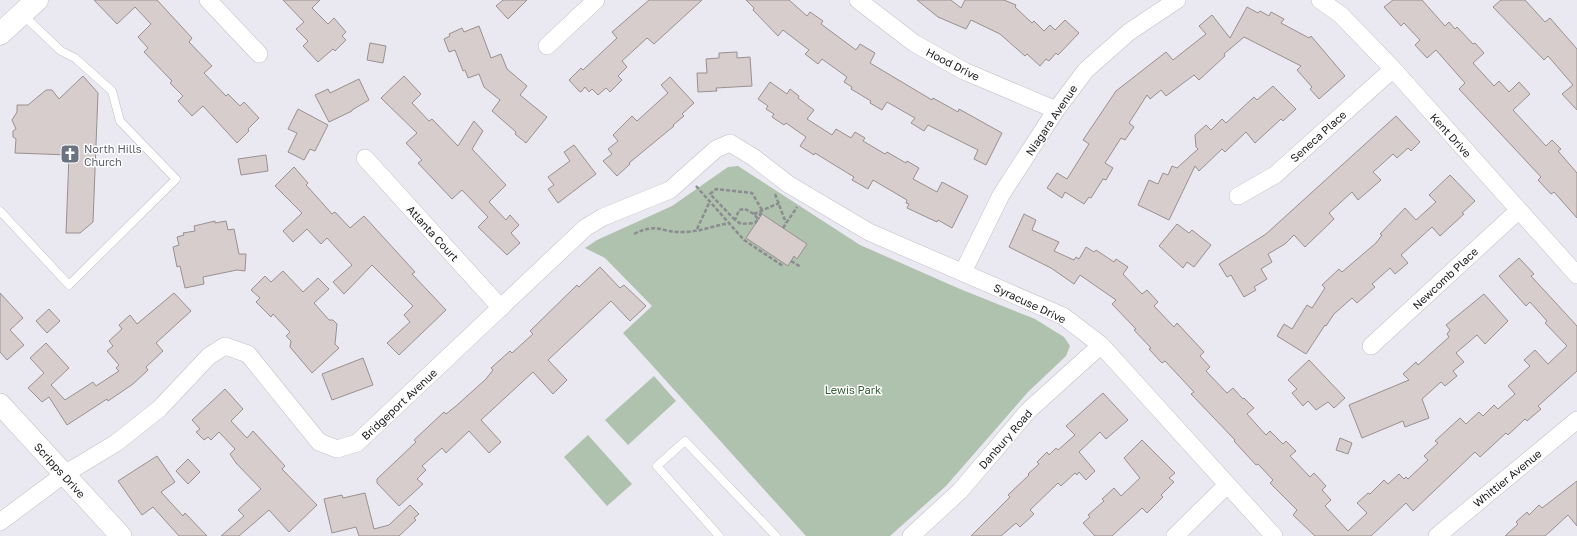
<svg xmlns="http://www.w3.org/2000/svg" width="1577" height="536" viewBox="0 0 1577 536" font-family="'Golos Text',sans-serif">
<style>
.green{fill:#aec2ad}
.building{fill:#d7cdcc;stroke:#99908f}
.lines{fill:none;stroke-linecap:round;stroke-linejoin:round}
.service-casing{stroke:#c1c0c8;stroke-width:9}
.minor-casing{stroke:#c1c0c8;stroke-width:18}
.tertiary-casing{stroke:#c1c0c8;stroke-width:22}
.secondary-casing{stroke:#c1c0c8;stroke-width:23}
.path{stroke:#8c8b91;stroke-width:2.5;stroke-dasharray:4 2;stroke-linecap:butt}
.service{stroke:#fff;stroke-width:8}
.minor{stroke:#fff;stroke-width:17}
.tertiary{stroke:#fff;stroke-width:21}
.secondary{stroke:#fff;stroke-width:22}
.labels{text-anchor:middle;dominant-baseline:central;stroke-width:3;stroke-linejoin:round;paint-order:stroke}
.street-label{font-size:11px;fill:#1c1b1e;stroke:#fff}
.worship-label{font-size:11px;fill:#5b616d;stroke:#fff;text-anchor:start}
.park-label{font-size:11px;fill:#39613a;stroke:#fff}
</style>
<rect width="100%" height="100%" fill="#eae9f1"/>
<path class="green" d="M738 166 860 245 960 289 1035 319 1064 337 1070 346 1066 356 1028 392 946 486 890 536H806L623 333 652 306 605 258 585 248 597 240 672 206 728 167Z
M654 376 676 401 628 445 605 420Z
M588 435 632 484 607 506 564 457Z"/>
<path class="building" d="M94 0H157L192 38 189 42 212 66 204 73 226 96 228 94 240 106 244 102 259 118 248 129 249 131 237 143 203 106 192 116 178 101 183 96 170 83 172 81 144 52 148 48 138 37 151 24 135 7 117 24Z
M283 0H320L312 8 328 24 334 18 346 32 342 36 346 40 335 51 333 49 318 62 303 46 308 41 296 29 304 22Z
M503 0H527L508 19 496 6Z
M649 0H702L654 44 647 38 622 61 627 67 618 76 622 80 610 92 606 88 598 95 592 89 589 92 585 87 581 92 579 91 569 80 581 68 583 70 617 38 612 32Z
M746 0H789L807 16 810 12 823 21 821 24 856 50 860 44 875 53 870 63 932 100 933 98 958 112 959 109 1002 133 986 165 974 159 978 150 928 125 924 131 911 123 915 118 887 102 882 110 870 103 871 101 851 89 852 87 844 82 847 77 822 59 818 64 805 54 809 50 783 30 778 36 753 10 754 8Z
M917 0H951L961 8 965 0H1004L1016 5 1015 7 1032 23 1034 21 1044 31 1050 25 1055 30 1065 20 1079 33 1058 55 1056 53 1049 61 1046 59 1040 66 1027 54 1025 56 1000 34 971 20 966 29 938 17Z
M1393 0H1422L1445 26 1449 22 1455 29 1457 27 1473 44 1475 43 1484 53 1473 63 1494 86 1499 81 1509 92 1519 82 1530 94 1513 110 1546 146 1552 140 1561 149 1558 151 1577 173V218L1554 192 1551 194 1538 180 1541 177 1459 89 1465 83 1436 50 1427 58 1415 45 1420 40 1404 23 1401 26 1384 7Z
M1501 0H1525L1545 22 1550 18 1577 49V110L1562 94 1573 85 1548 56 1544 60 1493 7Z
M1247 7 1258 13 1260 11 1269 16 1271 12 1284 19 1281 23 1309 38 1311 36 1345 76 1319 99 1310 89 1312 87 1297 70 1301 66 1244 37 1224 54 1225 56 1199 80 1194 75 1166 96 1161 90 1150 99 1147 95 1129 123 1134 127 1125 140 1121 138 1105 163 1113 168 1106 180 1103 179 1091 198 1089 197 1084 204 1065 192 1062 198 1047 188 1057 173 1067 179 1089 144 1083 140 1116 91 1166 52 1173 60 1206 34 1199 26 1212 15 1230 38Z
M479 26 491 58 501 54 507 69 527 86 520 95 547 117 526 143 515 134 516 132 492 111 500 100 484 87 479 74 468 78 465 70 463 71 455 50 449 52 444 39 450 36 449 34 462 28 464 32Z
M370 43 386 46 383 63 367 60Z
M737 52V58L750 57 752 86 716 88 717 91 698 92 697 73H707L706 59 719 58V53Z
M83 76 98 93 93 222 80 233H66L69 155 15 153 16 139 13 137V131L16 129 12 120 17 112V105H28L46 90H52L59 99Z
M404 76 421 94 412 103 429 121 432 119 458 146 474 121 483 131 472 149 506 185 489 202 506 220 510 215 519 225 511 233 520 243 507 255 478 227 488 217 462 190 452 199 418 163 422 160 406 143 417 133 381 98Z
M670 77 694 103 682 114 684 116 673 125 674 126 629 163 630 164 617 176 603 161 612 154 608 149 618 141 613 135 632 116 637 121 668 93 661 85Z
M359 79 369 100 352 110V111L329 122 315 95 328 89 330 93Z
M770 82 787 94 790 89 799 96 798 98 814 110 807 119 832 135 836 129 851 138 855 132 865 138 863 141 885 154 887 152 906 163 907 161 919 168 913 179 937 192 942 182 968 196 952 228 938 220 937 222 907 208 909 204 906 203 907 200 873 180 868 189 852 180 854 177 815 153 814 155 800 146 806 137 786 123 784 125 772 117 774 114 766 109 768 106 758 99Z
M1273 86 1296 109 1283 121 1281 119 1255 143 1246 132 1225 152 1222 149 1199 171 1195 166 1169 220 1138 205 1149 180 1158 184 1163 173 1168 175 1172 166 1177 168 1198 149 1196 147 1195 135 1206 125 1211 130 1222 119 1226 123 1254 97 1257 100Z
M298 109 328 125 315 151 310 149 304 160 288 152 297 133 288 129Z
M1396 116 1420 142 1411 151 1408 148 1397 158 1393 154 1373 172 1381 180 1358 200 1352 192 1329 213 1334 219 1305 247 1294 235 1285 244 1268 254 1272 262 1261 269 1267 279 1254 287 1256 290 1244 297 1231 275 1227 277 1219 264 1266 234Z
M574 145 596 174 558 203 548 189 554 185 548 177 570 161 564 152Z
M266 155 268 171 241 175 238 159Z
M294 167 308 183 306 185 316 196 332 214 335 212 350 228 364 216 415 272 412 274 446 310 399 355 387 343 410 322 404 315 413 306 372 265 344 294 333 282 352 265 327 238 321 244 307 229 293 242 283 231 302 213 275 186Z
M1450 175 1475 201 1462 213 1464 214 1440 236 1432 227 1401 255 1408 263 1395 274 1390 268 1372 284 1375 287 1357 303 1352 298 1334 314 1326 326 1325 325 1306 354 1277 336 1284 324 1292 329 1307 305 1312 308 1325 288 1322 285 1339 269 1342 272 1376 243 1382 235 1380 234 1405 208 1416 220 1436 202 1429 195Z
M762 214 807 244 797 259 794 256 788 266 746 238Z
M1024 214 1036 220 1032 230 1059 242 1054 251 1074 260 1076 257 1079 259 1086 247 1094 252 1096 250 1114 262 1116 259 1128 267 1123 274 1142 294 1147 290 1158 302 1154 306 1174 327 1177 323 1204 352 1200 356 1210 367 1206 371 1227 393 1233 388 1243 399 1244 398 1254 408 1247 414 1266 435 1270 431 1283 444 1286 441 1296 451 1290 456 1310 477 1314 473 1326 486 1322 490 1331 500 1325 506 1348 531 1367 513 1357 503 1368 493 1370 494 1384 480 1388 484 1399 474 1404 479 1406 477 1408 479 1428 460 1424 456 1438 443 1435 441 1460 418 1466 424 1479 412 1483 416 1494 405 1498 409 1515 394 1508 386 1530 366 1524 360 1535 350 1548 364 1567 346 1545 323 1547 321 1530 302 1526 306 1499 276 1519 258 1534 274 1531 276 1577 326V371L1538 406 1541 409 1527 421 1525 419 1508 435 1506 433 1480 457 1475 452 1413 511 1406 503 1371 536H1315L1293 515 1297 510 1270 483 1273 480 1258 464 1256 465 1234 441 1235 440 1191 394 1194 392 1165 361 1162 363 1149 349 1151 348 1134 330 1136 329 1112 304 1116 300 1080 275 1074 284 1051 268 1009 247Z
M215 221V223L226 221 228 230 234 229 239 254H246L245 271 237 270 203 277 204 284 185 288 180 266 177 267 173 247 179 245 177 237 184 235 183 233 195 231 194 226Z
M1177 224 1189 233 1192 230 1211 245 1194 267 1187 262 1183 268 1159 246Z
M600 267 620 288 624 285 646 306 630 321 611 301 548 360 567 380 553 394 533 372 481 420 501 442 489 453 469 431 446 453 442 448 422 466 426 470 417 479 423 484 399 506 377 483V479L416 442 414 440 444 412 446 414 456 406 486 379 493 370 491 368 510 351 512 353 533 334 530 331 577 285 579 287Z
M283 271 303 292 318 278 329 289 314 303 329 320H333L337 324 335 344 339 348 312 373 290 347 291 341 286 336 290 332 273 314 271 317 256 302 260 298 251 290 265 276 271 282Z
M0 293 23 318 10 330 24 345 7 360 0 352Z
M174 293 191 311 156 343 163 351 146 367 148 370 133 384 108 401 107 399 67 425 49 397 42 402 28 388 44 373 30 358 46 343 69 368 51 385 65 400 93 382 96 386 119 371 116 368 119 365 107 351 113 346 109 341 122 329 119 325 130 315 137 324Z
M1484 294 1508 321 1485 344 1477 335 1456 353 1464 362 1453 371 1457 376 1445 386 1441 382 1422 399 1429 418 1405 427 1403 421 1362 438 1349 405 1409 380 1403 374 1416 362 1418 365 1449 337 1447 334 1450 330 1446 325Z
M49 309 60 321 47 333 36 321Z
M363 358 373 385 332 400 322 374Z
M1309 360 1345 398 1334 408 1328 402 1316 410 1308 401 1303 406 1292 393 1297 389 1288 380Z
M225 389 243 409 231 421 247 438 253 431 285 466 282 469 317 505 289 532 269 510 239 536H221L244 516 238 510 261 489 236 463 230 454 235 449 219 432 211 440 208 437 204 440 196 432 200 429 192 420Z
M1103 393 1128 420 1106 439 1100 432 1079 452 1095 471 1086 480 1079 472 1077 475 1075 473 1061 486 1058 483 1030 510 1034 514 1020 527 1016 523 1001 536H971L1010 497 1008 495 1029 475 1028 474 1039 464 1037 462 1047 452 1049 455 1056 448 1058 450 1075 435 1066 426Z
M1340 438 1352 443 1348 454 1336 450Z
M1142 440 1175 473 1169 478 1174 482 1161 495 1163 497 1147 513 1142 508 1112 536H1095L1083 523 1090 517 1088 515 1104 501 1102 499 1114 488 1121 496 1140 478 1124 458Z
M157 456 175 482 161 492 183 516 185 513 207 536H179L153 507 142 515 118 481Z
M188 459 200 472 188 484 176 471Z
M1577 481V526L1568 515 1545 536H1505L1518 524 1516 522 1527 512 1529 515 1539 505 1542 508Z
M365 493 374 529 389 525 410 505 419 514 414 518 416 520 399 536H359L356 527 332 533 324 499 342 495 343 498Z"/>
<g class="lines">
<g class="service-casing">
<path id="service" d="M0 211 69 285 176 179 120 121 112 91 75 58 61 51 22 14
M719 536 657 466 685 441 776 536"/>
</g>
<g class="minor-casing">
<path id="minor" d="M208 0 259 54
M858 0 914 43 964 71 1056 110
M1320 0 1341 15 1393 69 1577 275
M547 46 596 0
M365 158 501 308
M1238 196 1275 175 1393 69
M963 272 1001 195 1056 110 1086 70 1129 32 1177 0
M1371 346 1519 210
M0 522 63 475 116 443 159 409 209 356 225 346 248 354 319 442 337 449 357 443 585 228 603 217 670 190 716 149 730 143 753 157 788 184 869 232 1063 316 1101 345 1274 536
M911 536 960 491 1028 411 1101 345
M1175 536 1227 485
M1437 536 1577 420"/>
</g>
<g class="tertiary-casing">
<path id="tertiary" d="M0 404 121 536"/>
</g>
<g class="secondary-casing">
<path id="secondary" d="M0 34 37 0"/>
</g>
<path class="path" d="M696 186 744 240 783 266
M775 194 786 223
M745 209 754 214 758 219 755 223 741 224 735 220 739 210Z
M754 214 779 203
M735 220 710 194 716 189 752 193 762 210 758 219
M783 228 797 207
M697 229 710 201
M634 234C657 222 662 233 683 232 698 232 714 226 729 223
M791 261 801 267"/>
<use href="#service" class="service"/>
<use href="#minor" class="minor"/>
<use href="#tertiary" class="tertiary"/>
<use href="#secondary" class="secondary"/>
</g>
<defs>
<g id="church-square" transform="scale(1)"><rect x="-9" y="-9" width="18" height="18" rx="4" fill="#6b7280" stroke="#fff"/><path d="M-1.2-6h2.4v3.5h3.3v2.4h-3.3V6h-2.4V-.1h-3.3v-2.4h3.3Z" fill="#fff"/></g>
</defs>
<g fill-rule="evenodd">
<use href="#church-square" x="70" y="154"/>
</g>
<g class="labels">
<g class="street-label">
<text transform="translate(953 64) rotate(27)">Hood Drive</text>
<text transform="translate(1051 120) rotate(-56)">Niagara Avenue</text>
<text transform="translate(1451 135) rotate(48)">Kent Drive</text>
<text transform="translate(1318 136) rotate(-42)">Seneca Place</text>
<text transform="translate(433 233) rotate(48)">Atlanta Court</text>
<text transform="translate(1445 278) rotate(-43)">Newcomb Place</text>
<text transform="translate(1030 303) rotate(25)">Syracuse Drive</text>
<text transform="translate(399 404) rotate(-43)">Bridgeport Avenue</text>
<text transform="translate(1005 439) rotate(-49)">Danbury Road</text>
<text transform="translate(60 470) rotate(48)">Scripps Drive</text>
<text transform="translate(1507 478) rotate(-39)">Whittier Avenue</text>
</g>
<g class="worship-label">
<text x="84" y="148">North Hills<tspan x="84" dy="13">Church</tspan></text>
</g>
<g class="park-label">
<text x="853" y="389">Lewis Park</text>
</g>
</g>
</svg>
